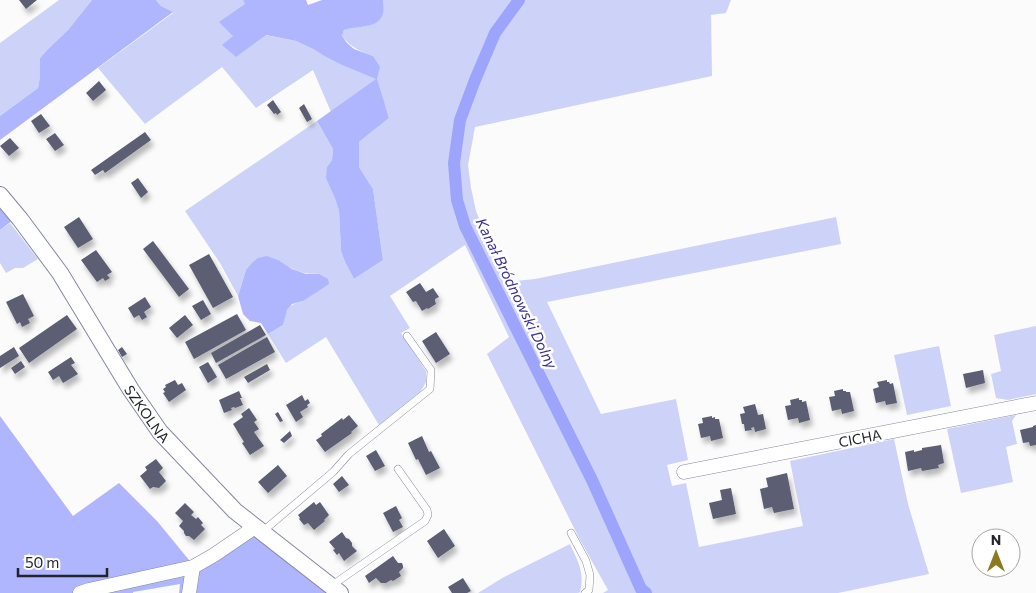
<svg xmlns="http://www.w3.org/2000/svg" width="1036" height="593" viewBox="0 0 1036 593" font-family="Commissioner,sans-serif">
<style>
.green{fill:#cdd2f8}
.forest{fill:#afb6fe}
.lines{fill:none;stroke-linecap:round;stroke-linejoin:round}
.canal{stroke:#9ca4fc;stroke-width:12}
.building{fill:#5b5e73;filter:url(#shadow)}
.service-casing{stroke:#84889f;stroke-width:8}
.minor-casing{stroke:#84889f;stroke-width:15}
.tertiary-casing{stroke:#84889f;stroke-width:18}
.service{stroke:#fff;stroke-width:7}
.minor{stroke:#fff;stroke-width:14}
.tertiary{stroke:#fff;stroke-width:16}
.labels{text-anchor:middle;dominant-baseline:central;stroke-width:5;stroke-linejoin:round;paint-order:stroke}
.street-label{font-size:14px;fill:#22232c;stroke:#fff}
.water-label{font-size:15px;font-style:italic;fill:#362f92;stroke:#fff}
</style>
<defs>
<filter id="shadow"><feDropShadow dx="3" dy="5.5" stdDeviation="2.5" flood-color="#0004"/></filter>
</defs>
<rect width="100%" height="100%" fill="#fbfbfb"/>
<path class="green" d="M59 0H92L68 30 47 50 40 58V76L38 88 0 116V43Z
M156 0H243L246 4 233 36 223 45 265 35 296 41 313 49 321 54 373 56C360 51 350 47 342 36L344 30 348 28 367 26 383 13V0H731L726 13 711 15 712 76 475 127 468 165 471 188 476 211 505 282 535 279 836 217 841 244 547 302 601 414 676 399 688 460 667 465 672 486 686 483 699 547 803 526 790 461 894 439 908 504 929 574 838 593H603L608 590 579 538 487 354 509 337 465 245 390 296 410 328 401 333 426 371V382L421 391 379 425 326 337 286 363 268 334 283 325C287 308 286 306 303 301L319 274C302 274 294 271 280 261L246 270 238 296 220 263 185 211 317 121 333 149 332 160 327 167 339 211 341 251 345 262 354 279 383 260 373 189 359 167V142L389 118 376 80 331 112 313 70 256 108 222 67 145 124 98 68 173 13 161 6Z
M10 223 38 259 23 268H15L6 273 0 263V230Z
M1036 326V394L1008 400 996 398 991 374 1001 371 994 335Z
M939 346 951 406 907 415 894 355Z
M1016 415 1012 421 1017 444 1006 447 1013 482 961 493 947 429Z
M570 544C578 562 585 572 580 592L578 593H478L504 577Z"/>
<path class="forest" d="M92 0H156L161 6 173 12 0 140V116L38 88 40 76V58L47 50 68 30Z
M243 0H306L308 5 322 0H383C383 4 384 9 383 13 379 30 356 25 344 30L342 36 347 43 354 49 373 56 380 67 377 79 389 118 359 142V167L373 189 383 260 354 279 345 262 341 251 339 211 335 198 326 178 327 167 332 160 333 149 317 121 376 79 340 64 321 54 313 49 296 41 266 35 236 57 222 45 233 36 219 22 245 4Z
M0 204 13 220 0 230Z
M267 256 280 261 292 269 306 274H319L328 279 329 284 303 301 292 304 287 310 283 325 268 334 261 323 250 321 243 314 238 296 246 270 253 262 258 258Z
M0 416 73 516 119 483 157 521 189 560 203 570 251 536H256L328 593H179L180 584 133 592V593H0Z"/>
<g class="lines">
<path class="canal" d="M519 0 495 33 475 80 460 120 454 163 457 200 465 226 592 480 641 589 646 593"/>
</g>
<path class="building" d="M19 0H37L26 9Z
M99 81 106 90 93 101 86 93Z
M273 100 281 112 277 115 276 113 274 114 267 105Z
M304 104 312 119 307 122 299 108Z
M41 114 50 126 39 133 31 121Z
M145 132 151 140 105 173 103 170 95 175 91 170Z
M55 133 64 145 55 151 46 139Z
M10 138 19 148 9 156 0 146Z
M138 178 148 192 141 198 131 183Z
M79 217 93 239 78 248 64 227Z
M153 241 189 289 179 297 143 249Z
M96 250 112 272 107 275 110 278 105 281 103 278 97 282 81 260Z
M209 254 233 297 213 308 189 265Z
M420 283 426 292 433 288 439 297 435 299V301L436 304 428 309 427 308 422 311 416 301 413 302 406 292Z
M23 294 34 316 28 319 30 323 22 327 20 322 17 324 6 302Z
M145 297 151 307 144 312 147 317 142 320 139 315 134 318 128 308Z
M203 300 211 314 201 320 192 306Z
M237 314 246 330 194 359 185 342Z
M67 315 77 329 29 363 19 348Z
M185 315 193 325 177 338 169 328Z
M260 325 266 335 216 363 211 353Z
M436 332 450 354 436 363 422 341Z
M267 337 275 352 226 379 218 365Z
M14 347 19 356 0 368V356Z
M122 347 127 354 122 357 118 350Z
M71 357 75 363 71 365 78 374 63 383 59 376 53 380 48 372Z
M21 361 25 367 15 374 11 368Z
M208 362 217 377 208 383 199 367Z
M267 364 270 370 248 383 244 377Z
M983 370 985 383 966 388 963 374Z
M175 380 178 385 182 383 186 390 169 402 163 393 165 392 163 389 166 387 165 385Z
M887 380V382H889L890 384 893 383 897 403 886 405 885 401 876 403 873 389 879 387 877 382Z
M843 389V391H846V392H850L854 411 842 414 841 409 832 411 829 397 835 396 834 391Z
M239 391 242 398H240L243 405 235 408 234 407 231 408 232 410 224 413 219 400Z
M302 395 305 401 308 399 310 403 307 405 308 407 300 412 303 417 296 422 286 405Z
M799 398V400H802V402L806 401 810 420 799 423 798 418 788 420 785 406 791 405 790 400Z
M755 404 758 415 763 414 766 429 755 432 754 427 751 428 752 430 745 431 744 424H742L740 414 745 413 743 407Z
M249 408 257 420 254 422 259 429 254 432 264 446 250 455 242 443 244 442 233 424 243 417 241 414Z
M278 412 283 421 280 422 275 414Z
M349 415 358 426 351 432 352 433 325 452 316 440 322 436 321 434 342 418 343 420Z
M712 416V418L715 417V419H719L723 438 711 441 710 436 701 438 698 424 703 423 702 418Z
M1036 425V445L1030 446 1029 442 1023 443 1020 430 1033 427V426Z
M290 431 292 436 284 443 280 440Z
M422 436 429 452 431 451 440 468 426 475 418 459 416 460 408 443Z
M941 445 944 463 938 465 939 468 922 471 921 468 908 471 905 452 914 450V452L922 450V448Z
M376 450 385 466 375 471 366 456Z
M156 459 163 468 159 472 166 481 159 488 153 487 150 489 140 476 147 470 145 467Z
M278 465 287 476 268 493 258 482Z
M787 473 794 509 774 513 772 507 764 509 760 489 768 487 766 478Z
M342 476 349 485 339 492 333 484Z
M731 488 736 514 713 519 709 503 722 500 720 490Z
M314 502 316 505 320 502 329 515 324 520 325 521 314 530 308 523 304 525 299 519 300 518 298 515Z
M185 503 194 512 191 515 196 519 198 517 203 523 201 525 205 529 194 540 189 536H186L184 533V531L179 526 183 521 175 513Z
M396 506 402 518 399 520 403 527 393 532 383 513Z
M444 529 455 546 438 558 427 541Z
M342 532 346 538 349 539 352 543V546L357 551 344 561 339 553 337 555 333 550 335 549 329 542Z
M393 556 398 563H402L403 566V568L399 572 401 576 393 581 391 580 386 583H381L376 578 369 583 365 576Z
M463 578 471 591 467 593H452L448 587Z"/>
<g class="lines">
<g class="service-casing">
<path id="service" d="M262 532 333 472 349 454 430 389 431 370 407 336
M571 533 586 561 590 575 589 590 585 593
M331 586 425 521 428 515 427 510 398 469"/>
</g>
<g class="minor-casing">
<path id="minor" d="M684 472 1036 403
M80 593 89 590 193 567 214 555 255 527
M189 593 193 567"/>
</g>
<g class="tertiary-casing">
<g id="tertiary">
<path id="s1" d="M0 195 20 219 60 273 131 390 160 432 235 511 340 593"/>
</g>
</g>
<use href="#service" class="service"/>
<use href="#minor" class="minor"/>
<use href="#tertiary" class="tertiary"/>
</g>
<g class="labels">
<g class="street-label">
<text stroke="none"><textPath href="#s1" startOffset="264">SZKOLNA</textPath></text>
<text transform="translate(860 438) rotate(-11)">CICHA</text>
</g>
<g class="water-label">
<text transform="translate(517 293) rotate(64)">Kanał Bródnowski Dolny</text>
</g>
</g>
<g transform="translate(996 553)"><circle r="24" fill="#ffffff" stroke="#a7a7ab"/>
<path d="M0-4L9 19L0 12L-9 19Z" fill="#8b7a1f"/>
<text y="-8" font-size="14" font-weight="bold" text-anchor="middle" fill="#22232c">N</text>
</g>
<path d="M18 568v8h89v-8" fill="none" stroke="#22232c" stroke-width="2.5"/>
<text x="25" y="568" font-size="15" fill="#22232c" stroke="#ffffff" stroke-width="4" paint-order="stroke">50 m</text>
</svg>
